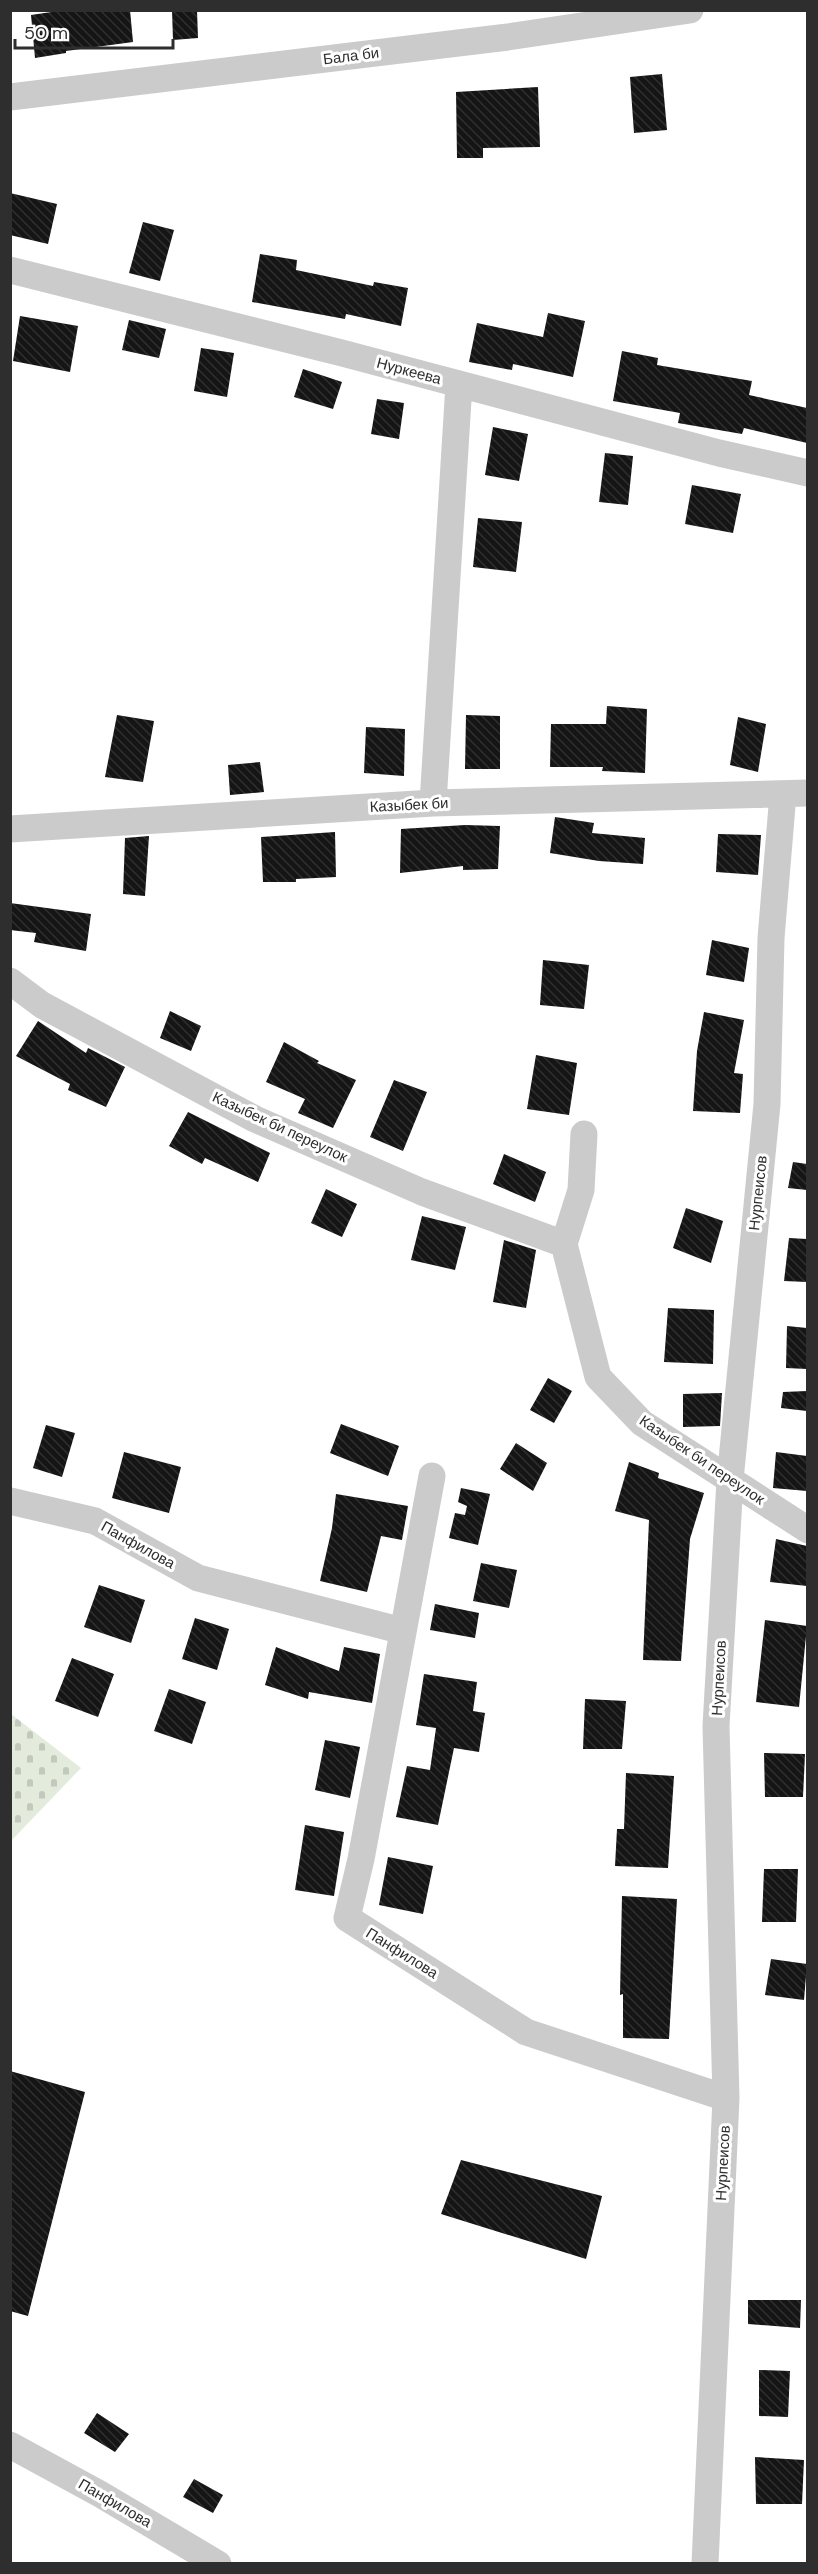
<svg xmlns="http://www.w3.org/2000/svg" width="818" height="2574" viewBox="0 0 818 2574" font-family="'DM Sans',sans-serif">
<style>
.cemetery{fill:url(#cemetery-stones)}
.building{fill:url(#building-back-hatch)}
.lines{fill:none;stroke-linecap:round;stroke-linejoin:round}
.minor{stroke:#cbcbcb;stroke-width:27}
.labels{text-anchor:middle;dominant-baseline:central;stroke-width:6;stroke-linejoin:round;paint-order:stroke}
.street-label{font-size:15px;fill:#2e2e2e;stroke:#fff}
</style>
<defs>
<pattern id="cemetery-stones" width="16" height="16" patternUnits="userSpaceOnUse" patternTransform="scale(1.5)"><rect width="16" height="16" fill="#e3ebdc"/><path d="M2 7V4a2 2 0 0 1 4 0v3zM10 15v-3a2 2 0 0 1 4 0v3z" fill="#c3cabd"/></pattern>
<pattern id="building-back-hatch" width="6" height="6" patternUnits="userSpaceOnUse" patternTransform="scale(1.5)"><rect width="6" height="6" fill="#151515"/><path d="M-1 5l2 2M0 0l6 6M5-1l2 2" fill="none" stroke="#2f2f2f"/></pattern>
</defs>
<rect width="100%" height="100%" fill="#fff"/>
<path class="cemetery" d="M11 1714 81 1768 11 1841H10Z"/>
<path class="building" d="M65 10H130L133 42 66 51V53L35 58 31 15Z
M172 10H197L198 38 173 40Z
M662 74 667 130 634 133 630 77Z
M538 87 540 147 483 148V158H457L456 92Z
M10 193 57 204 48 244 10 235Z
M143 222 174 230 160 281 129 273Z
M260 254 297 260 296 270 373 286 374 282 408 288 401 326 346 314 345 319 252 302Z
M548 313 585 321 573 377 513 364 512 370 469 362 477 323 543 337Z
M20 316 78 326 70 372 13 361Z
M129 320 166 329 159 358 122 350Z
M201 348 234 353 227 397 194 391Z
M622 351 658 358 657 365 752 381 749 395 807 408V443L744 428 742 434 678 423 680 413 613 401Z
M303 369 342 382 333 409 294 397Z
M377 399 404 403 399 439 371 434Z
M493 427 528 434 519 481 485 475Z
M605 453 633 456 628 505 599 502Z
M692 485 741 494 733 533 685 524Z
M478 518 522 522 516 572 473 567Z
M607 706 647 709 645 773 602 771 603 767H550L551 724H606Z
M117 715 154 721 143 782 105 777Z
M466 715 500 716V769H465Z
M738 717 766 724 758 772 730 765Z
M366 727 405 729 404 776 364 773Z
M260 762 264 792 230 795 228 765Z
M555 817 594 823 592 833 645 838 643 864 599 861 550 853Z
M465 825 500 826 498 869 463 870V866L400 873 401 829Z
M335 832 336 877 296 879V882H263L261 837Z
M718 834 761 835 758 875 716 872Z
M149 836 145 896 123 894 125 838Z
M10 903 91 914 86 951 34 942 36 933 10 930Z
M712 940 749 948 744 982 706 975Z
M543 960 589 965 584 1009 540 1005Z
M170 1011 201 1026 191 1051 160 1038Z
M704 1012 744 1020 734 1073 743 1074 740 1113 693 1111 697 1051Z
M38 1021 86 1053 88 1048 125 1067 106 1107 68 1090 70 1084 16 1056Z
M284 1042 319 1061 317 1063 356 1080 333 1128 298 1113 305 1099 266 1082Z
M536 1055 577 1063 569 1115 527 1109Z
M394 1080 427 1092 403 1151 370 1137Z
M188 1112 270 1153 258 1182 205 1158 202 1164 169 1146Z
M504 1154 546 1172 535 1202 493 1184Z
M793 1162 807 1164V1190L788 1188Z
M326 1189 357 1204 342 1237 311 1223Z
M686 1208 723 1221 711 1263 673 1248Z
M422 1216 466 1227 455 1270 411 1260Z
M789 1238 807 1239V1282L784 1281Z
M504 1240 536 1250 526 1308 493 1302Z
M668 1308 714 1310 713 1364 664 1362Z
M787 1326 807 1328V1369L786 1368Z
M548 1378 572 1391 554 1423 530 1410Z
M807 1391V1411L781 1408 783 1392Z
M722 1393 720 1426 683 1427V1394Z
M341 1424 399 1446 388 1476 330 1453Z
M46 1425 75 1433 62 1477 33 1468Z
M516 1443 547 1463 533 1491 500 1469Z
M124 1452 181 1467 169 1513 112 1498Z
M776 1452 807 1456V1491L773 1488Z
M629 1462 659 1473 658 1478 704 1493 690 1539 681 1661 643 1660 649 1520 615 1511Z
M461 1488 490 1494 478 1545 449 1538 455 1513 465 1515 467 1506 458 1502Z
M336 1494 408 1506 402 1540 381 1536 367 1592 320 1581 332 1528Z
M776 1539 807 1546V1586L770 1582Z
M481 1563 517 1570 509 1608 473 1601Z
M99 1585 145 1600 131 1643 84 1627Z
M435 1604 479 1613 475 1638 430 1630Z
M195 1618 229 1629 217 1670 182 1659Z
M765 1620 807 1626 799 1707 756 1702Z
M276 1647 339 1671 344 1647 380 1654 372 1703 309 1692 308 1699 265 1685Z
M72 1658 114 1674 98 1717 55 1701Z
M424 1674 477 1682 473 1711 485 1713 479 1752 454 1748 438 1825 396 1817 407 1766 430 1770 436 1728 416 1725Z
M169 1689 206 1702 192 1744 154 1731Z
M585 1699 626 1701 622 1749H583Z
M325 1740 360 1747 350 1798 315 1790Z
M764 1753 805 1754 803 1797H765Z
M626 1773 674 1776 668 1868 615 1866 617 1829H624Z
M305 1825 344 1832 334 1896 295 1890Z
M388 1857 433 1866 423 1914 379 1905Z
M764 1869H798L796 1922H762Z
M622 1896 677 1899 669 2039 623 2038V1994L620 1995Z
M771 1959 807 1964 804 2000 765 1995Z
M10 2071 85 2092 28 2316 10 2311Z
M461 2160 602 2196 586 2259 441 2214Z
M748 2300H801L800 2328 748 2324Z
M759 2370 790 2371 788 2417 759 2416Z
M97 2413 129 2434 115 2452 84 2433Z
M755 2457 804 2460 802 2504H756Z
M194 2479 223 2495 213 2513 183 2497Z"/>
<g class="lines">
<path class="minor" d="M10 97 508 37 690 10
M10 270 342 353 719 453 808 473
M433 803 459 384
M10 829 433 803 808 793
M10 981 42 1005 255 1119 422 1192 564 1244
M584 1134 581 1190 564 1244 598 1377 642 1423 808 1530
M432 1476 361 1859 347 1918 526 2032 726 2098
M10 1501 95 1521 198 1578 403 1631
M10 2445 100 2494 218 2564
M705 2564 726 2098 716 1726 730 1480 767 1104 771 938 783 794"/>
</g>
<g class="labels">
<g class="street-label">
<text transform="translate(351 56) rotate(-7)">Бала би</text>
<text transform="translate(409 371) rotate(15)">Нуркеева</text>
<text transform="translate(409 805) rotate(-3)">Казыбек би</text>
<text transform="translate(280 1127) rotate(25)">Казыбек би переулок</text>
<text transform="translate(758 1193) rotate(-84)">Нурпеисов</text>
<text transform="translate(702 1460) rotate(34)">Казыбек би переулок</text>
<text transform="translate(138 1545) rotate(29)">Панфилова</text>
<text transform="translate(719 1678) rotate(-87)">Нурпеисов</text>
<text transform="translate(402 1953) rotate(32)">Панфилова</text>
<text transform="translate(723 2163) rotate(-87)">Нурпеисов</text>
<text transform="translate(115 2503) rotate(30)">Панфилова</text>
</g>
</g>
<rect width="818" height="2574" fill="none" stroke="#2e2e2e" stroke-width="24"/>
<path d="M15 39v9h158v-9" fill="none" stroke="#2e2e2e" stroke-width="3"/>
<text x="24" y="39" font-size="18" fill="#2e2e2e" stroke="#ffffff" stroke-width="4.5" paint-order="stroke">50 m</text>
</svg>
